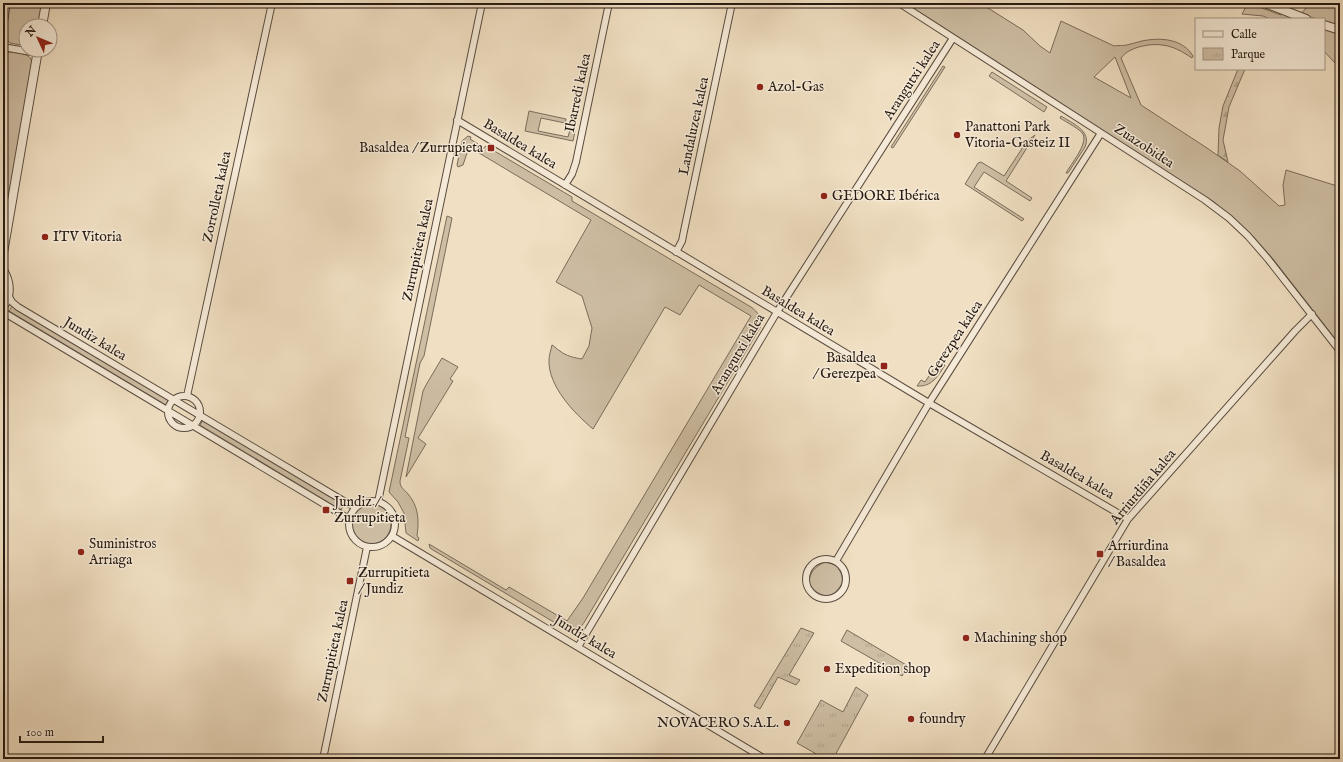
<svg xmlns="http://www.w3.org/2000/svg" width="1343" height="762" viewBox="0 0 1343 762" font-family="'IM FELL English',serif">
<style>
.green{fill:#cebea4;stroke:#7a6c5b;fill-rule:evenodd}
.forest{fill:url(#forest-firs);stroke:#7a6c5b}
.park{fill:url(#park-tufts);stroke:#7a6c5b}
.lines{fill:none;stroke-linecap:round;stroke-linejoin:round}
.minor-casing{stroke:#584b3e;stroke-width:8}
.tertiary-casing{stroke:#584b3e;stroke-width:10}
.minor{stroke:#f5ead7;stroke-width:6}
.tertiary{stroke:#f5ead7;stroke-width:8}
.poi-dot{fill:#8f2418;stroke:#f5ead7;stroke-width:1.5}
.labels{text-anchor:middle;dominant-baseline:central;stroke-width:3;stroke-linejoin:round;paint-order:stroke}
.street-label{font-size:14px;fill:#261a12;stroke:#f5ead7}
.poi-label{font-size:14px;fill:#261a12;stroke:#f5ead7;text-anchor:start}
</style>
<defs>
<pattern id="forest-firs" width="22" height="20" patternUnits="userSpaceOnUse"><rect width="22" height="20" fill="#cebea4"/><path d="M5 1l3.5 6h-7zM16 11l3.5 6h-7z" fill="#b1a38c"/></pattern>
<pattern id="park-tufts" width="24" height="20" patternUnits="userSpaceOnUse"><rect width="24" height="20" fill="#cebea4"/><path d="M3 7l-1-3M5 7V3M7 7l1-3M15 17l-1-3M17 17v-4M19 17l1-3" fill="none" stroke="#b1a38c"/></pattern>
</defs>
<rect width="100%" height="100%" fill="#f0dfc2"/>
<filter id="stains"><feTurbulence type="fractalNoise" baseFrequency=".005" numOctaves="4"/><feColorMatrix values="0 0 0 0 .2 0 0 0 0 .09 0 0 0 0 .02 0 0 0 .5 -.17"/></filter>
<radialGradient id="worn" r=".72"><stop offset=".6" stop-color="#630" stop-opacity="0"/><stop offset="1" stop-color="#630" stop-opacity=".3"/></radialGradient>
<path class="green" d="M10 3H44L40 26H26V46L10 43 5 38Z
M905 3H980L1023 30 1040 46 1050 53 1061 21 1114 46C1119 45 1122 46 1127 45 1132 44 1137 42 1142 41 1161 37 1183 39 1193 56L1192 58C1183 52 1173 46 1162 45 1151 43 1128 47 1121 58L1141 105 1207 148 1240 171 1279 206 1285 205 1283 185 1286 170 1334 185 1340 188V345L1273 259 1253 236 1214 202ZM1115 57 1131 98 1094 77Z
M1248 3 1281 15 1282 14 1296 19H1270L1263 16 1242 14Z
M1310 3H1340V26L1324 21V19H1317L1301 14Z
M1324 27 1340 32V66L1334 62 1324 51Z
M9 52C17 53 28 52 32 61L3 236V55Z
M943 66 945 67 893 148 891 147Z
M992 72 1047 107 1044 112 989 76Z
M529 111 566 119 565 123 541 118 538 131 568 137 570 130 575 131 573 141 525 131Z
M1061 116C1072 123 1092 131 1085 147L1068 173H1066C1071 164 1088 144 1083 134 1080 129 1066 122 1060 118Z
M1035 135 1006 181 1032 198 1030 201 984 172 974 187 1024 219 1022 221 965 184 978 163 981 162 1004 176 1027 141Z
M468 136 471 137 470 139 478 144 476 146 481 150 486 146 572 197V201L751 307C758 312 762 318 760 328L585 621C581 628 576 632 567 630L433 550 430 548 429 544 506 590 509 587 567 621 583 598 751 316 699 285 680 315 665 307 593 429C574 413 548 386 549 360 549 355 551 350 552 345 556 347 556 349 560 351 566 356 575 358 582 359L589 346 592 328 582 296 556 282 591 220 474 150 467 153 463 165 458 167 457 165 462 141Z
M447 216 452 218 426 346 424 356 420 363 405 437 409 438 400 481C400 488 404 489 408 494 419 507 419 521 417 536L419 538 418 541 406 533 404 513 398 502 389 492Z
M12 306 169 400 166 405 9 311Z
M442 358 458 367 450 379 453 381 418 438 426 444 406 477 423 391 426 385Z
M939 361 945 365C938 376 932 387 917 386L921 380 925 382Z
M203 420 344 505 341 510 200 425Z
M351 524a20 20 0 1 1 40 0a20 20 0 1 1-40 0Z
M825 562 836 565C838 568 841 572 842 576 843 581 842 584 839 588 829 602 817 595 808 583 811 572 814 567 825 562Z"/>
<path class="forest" d="M1238 69H1245L1229 107 1223 140 1228 162 1218 155 1219 128 1223 106Z"/>
<path class="park" d="M801 628 814 633 789 675 800 680 796 685 778 677 760 709 754 706Z
M847 630 908 666 902 676 841 641Z
M856 687 868 695 833 759H825L797 743 821 700 843 712Z"/>
<g class="lines">
<g class="minor-casing">
<path id="minor" d="M899 3 1154 167 1205 200 1229 218 1248 236 1268 259 1340 351
M3 47 37 53
M457 120 929 403 1128 519
M565 185 572 174 576 162 609 3
M676 252 682 241 684 231 732 3
M8 295 12 302 18 307 347 503 356 507
M3 312 349 519
M168 412a16 16 0 1 1 32 0a16 16 0 1 1-32 0Z
M187 396 272 3
M349 524a23 23 0 1 1 46 0a23 23 0 1 1-46 0Z
M378 502 482 3
M392 536 765 759
M806 579a20 20 0 1 1 40 0a20 20 0 1 1-40 0Z
M836 561 929 403 1101 133
M578 647 777 312 953 38
M323 759 367 547
M985 759 1128 519 1295 331 1312 314"/>
</g>
<g class="tertiary-casing">
<path id="tertiary" d="M1265 3 1306 19
M3 21 6 3
M1324 25 1340 30
M42 26 46 3
M3 253 38 50
M3 270C10 282 11 295 3 307"/>
</g>
<use href="#minor" class="minor"/>
<use href="#tertiary" class="tertiary"/>
</g>
<g class="poi-dot">
<circle cx="760" cy="87" r="4"/>
<circle cx="957" cy="135" r="4"/>
<rect x="487" y="144" width="8" height="8" rx="2"/>
<circle cx="824" cy="196" r="4"/>
<circle cx="45" cy="237" r="4"/>
<rect x="880" y="362" width="8" height="8" rx="2"/>
<rect x="322" y="506" width="8" height="8" rx="2"/>
<circle cx="81" cy="552" r="4"/>
<rect x="1096" y="550" width="8" height="8" rx="2"/>
<rect x="346" y="577" width="8" height="8" rx="2"/>
<circle cx="966" cy="638" r="4"/>
<circle cx="827" cy="669" r="4"/>
<circle cx="911" cy="719" r="4"/>
<circle cx="787" cy="723" r="4"/>
</g>
<g class="labels">
<g class="street-label">
<text transform="translate(912 80) rotate(-57)">Arangutxi kalea</text>
<text transform="translate(578 93) rotate(-78)">Ibarredi kalea</text>
<text transform="translate(694 126) rotate(-78)">Landaluzea kalea</text>
<text transform="translate(520 144) rotate(31)">Basaldea kalea</text>
<text transform="translate(1144 146) rotate(33)">Zuazobidea</text>
<text transform="translate(217 197) rotate(-78)">Zorrolleta kalea</text>
<text transform="translate(418 250) rotate(-78)">Zurrupitieta kalea</text>
<text transform="translate(798 311) rotate(31)">Basaldea kalea</text>
<text transform="translate(95 339) rotate(31)">Jundiz kalea</text>
<text transform="translate(955 339) rotate(-57)">Gerezpea kalea</text>
<text transform="translate(738 354) rotate(-59)">Arangutxi kalea</text>
<text transform="translate(1077 475) rotate(30)">Basaldea kalea</text>
<text transform="translate(1143 487) rotate(-50)">Arriurdiña kalea</text>
<text transform="translate(585 637) rotate(31)">Jundiz kalea</text>
<text transform="translate(333 651) rotate(-78)">Zurrupitieta kalea</text>
</g>
<g class="poi-label">
<text x="768" y="87">Azol-Gas</text>
<text x="965" y="127">Panattoni Park<tspan x="965" dy="16">Vitoria-Gasteiz II</tspan></text>
<text x="483" y="148" text-anchor="end">Basaldea / Zurrupieta</text>
<text x="832" y="196">GEDORE Ibérica</text>
<text x="53" y="237">ITV Vitoria</text>
<text x="876" y="358" text-anchor="end">Basaldea<tspan x="876" dy="16">/ Gerezpea</tspan></text>
<text x="334" y="502">Jundiz /<tspan x="334" dy="16">Zurrupitieta</tspan></text>
<text x="89" y="544">Suministros<tspan x="89" dy="16">Arriaga</tspan></text>
<text x="1108" y="546">Arriurdina<tspan x="1108" dy="16">/ Basaldea</tspan></text>
<text x="358" y="573">Zurrupitieta<tspan x="358" dy="16">/ Jundiz</tspan></text>
<text x="974" y="638">Machining shop</text>
<text x="835" y="669">Expedition shop</text>
<text x="919" y="719">foundry</text>
<text x="779" y="723" text-anchor="end">NOVACERO S.A.L.</text>
</g>
</g>
<rect width="1343" height="762" fill="none" stroke="#f0dfc2" stroke-width="16"/>
<rect x="4" y="4" width="1335" height="754" fill="none" stroke="#261a12" stroke-width="2"/>
<rect x="8" y="8" width="1327" height="746" fill="none" stroke="#261a12"/>
<rect x="1195" y="18" width="130" height="52" fill="#f5ead7" stroke="#a29788"/>
<rect x="1203" y="31" width="20" height="6" fill="#f5ead7" stroke="#a29788"/>
<text x="1231" y="38" font-size="12" fill="#261a12">Calle</text>
<rect x="1203" y="48" width="20" height="12" fill="url(#park-tufts)" stroke="#a29788"/>
<text x="1231" y="58" font-size="12" fill="#261a12">Parque</text>
<g transform="translate(38 38) rotate(314)"><circle r="19" fill="#f5ead7" stroke="#a29788"/>
<path d="M0-3L7 15L0 10L-7 15Z" fill="#8f2418"/>
<text y="-6" font-size="11" font-weight="bold" text-anchor="middle" fill="#261a12">N</text>
</g>
<path d="M20 736v6h83v-6" fill="none" stroke="#261a12" stroke-width="2"/>
<text x="26" y="736" font-size="12" fill="#261a12" stroke="#f5ead7" stroke-width="3" paint-order="stroke">100 m</text>
<rect width="100%" height="100%" filter="url(#stains)"/>
<rect width="100%" height="100%" fill="url(#worn)"/>
</svg>
